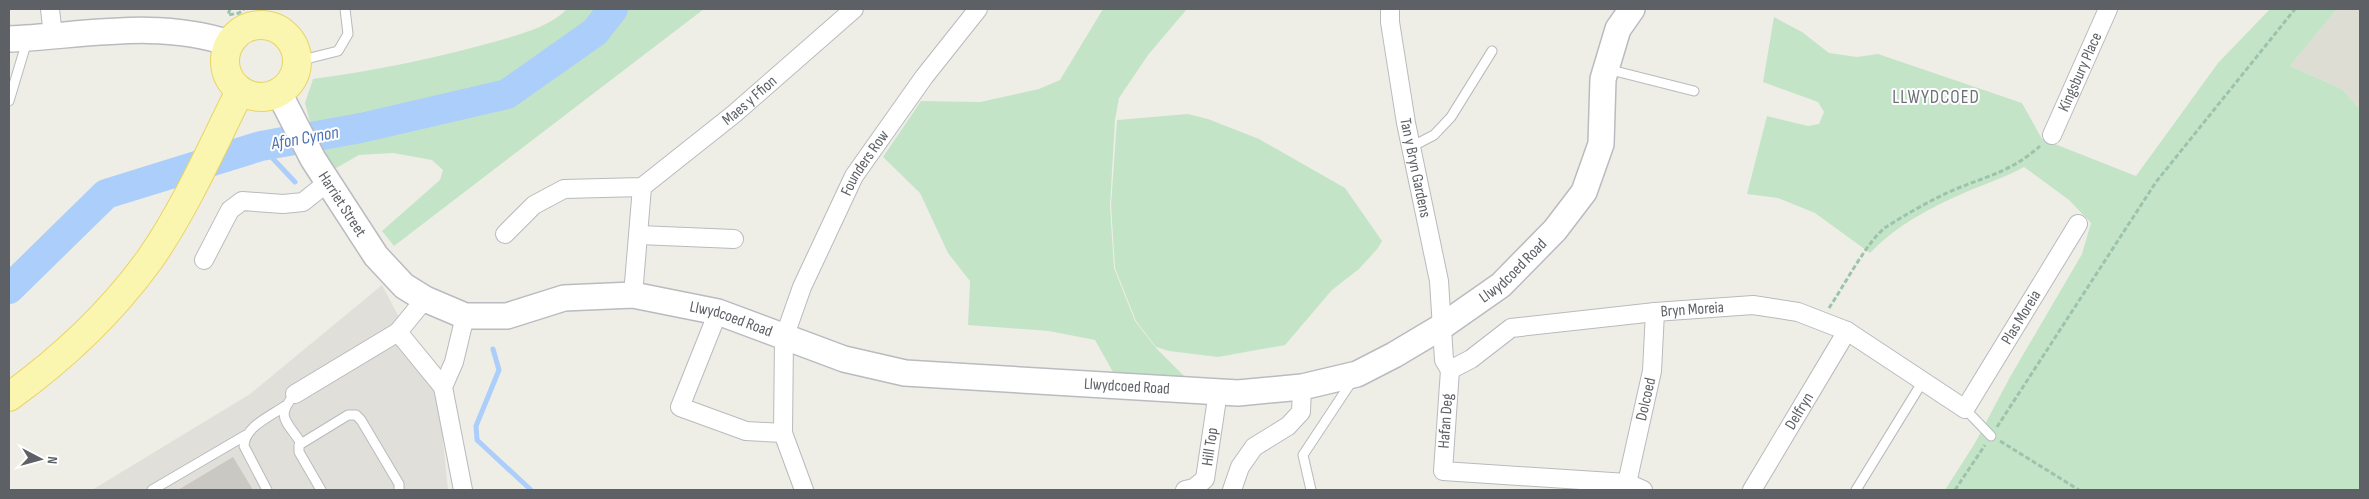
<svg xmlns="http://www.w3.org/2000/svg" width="2369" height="499" viewBox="0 0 2369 499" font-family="'Sofia Sans Condensed',sans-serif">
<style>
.industrial{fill:#e1dfda}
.education{fill:#deddd4}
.green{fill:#c4e4c8}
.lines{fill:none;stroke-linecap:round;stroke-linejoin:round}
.stream{stroke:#abcefa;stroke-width:5}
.river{stroke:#abcefa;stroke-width:30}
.building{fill:#cac8c2}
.lane-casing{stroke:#b8babe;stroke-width:11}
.street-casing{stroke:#b8babe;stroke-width:20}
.secondary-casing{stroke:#b9bbc0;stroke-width:28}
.primary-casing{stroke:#e9d365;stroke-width:30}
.path{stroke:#9cc3ac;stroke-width:3;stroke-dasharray:5 2.5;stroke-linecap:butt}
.lane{stroke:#fff;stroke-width:9}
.street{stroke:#fff;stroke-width:18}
.secondary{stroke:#fff;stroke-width:25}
.primary{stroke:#faf6af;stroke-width:28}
.labels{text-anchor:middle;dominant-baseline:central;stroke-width:4;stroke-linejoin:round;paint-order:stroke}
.street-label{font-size:16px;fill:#5d6065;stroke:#fff}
.water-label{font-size:18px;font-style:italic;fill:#4b72b3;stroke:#fff}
.quarter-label{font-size:19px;letter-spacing:1px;fill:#6e7277;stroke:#fff}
</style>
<rect width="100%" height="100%" fill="#efeee6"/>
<path class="industrial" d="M382 285 438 391 448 490H92L250 394Z"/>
<path class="education" d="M2337 9H2360V109L2342 89 2290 66Z"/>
<path class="green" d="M567 9H704L394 246 382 231 440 180 443 170 432 160 393 153 359 155 331 171 312 130 305 103 313 79C373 71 432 59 490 43 516 35 547 29 567 9Z
M1103 9H1187L1148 55 1119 98 1115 120 1110 206 1114 268 1135 321 1156 348 1187 379 1113 372 1095 340 1049 331 968 325 970 281 948 253 920 193 883 157 921 101 980 102 1039 89 1060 80Z
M2270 9H2337L2290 66 2342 89 2360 109V490H1945L1975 443 2010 377 2082 254 2091 223 2069 200 2024 167C2004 178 1984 184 1964 193 1929 208 1896 226 1870 253L1815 213 1778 198 1747 194 1767 116 1808 126 1819 124 1824 112 1818 102 1763 82 1774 17 1802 32 1829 53 1857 57 1878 54 2022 103 2042 139 2136 176 2218 63Z
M1188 114 1208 119 1259 139 1345 188 1382 241 1378 248 1359 269 1332 290 1285 345 1218 357 1169 351 1156 347 1136 321 1115 268 1111 205 1117 120Z"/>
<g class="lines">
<path class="stream" d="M261 146 295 182
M493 349 499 370 476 426 477 440 531 490"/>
<path class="river" d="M9 289 106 194 261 146 361 128 507 94 595 32 613 9"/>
</g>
<path class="building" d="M233 457 253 490H178Z"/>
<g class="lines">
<g class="lane-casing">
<path id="lane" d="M298 61 338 51 348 34 345 9
M1607 69 1694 91
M9 101 27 41
M1411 147 1434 135 1451 117 1492 51
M295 394C275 417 286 420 301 443
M1965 409 1991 436
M152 490 246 435
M267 490 244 446C244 427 271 416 285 406
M321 490 299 452V445L348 415H356L361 420 399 484V490
M1311 490 1303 455 1352 381
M1856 490 1923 381"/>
</g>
<g class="street-casing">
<g id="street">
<path d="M50 9 53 36"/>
<path id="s1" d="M1390 9V22L1406 123 1439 281 1444 360 1450 370 1471 359 1511 328 1655 312 1753 305 1798 312 1847 331 1965 409 2078 224"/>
<path id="s2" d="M2052 135 2108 9"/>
<path id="s3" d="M505 234 534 205 564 189 642 187 734 114 854 9"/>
<path d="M639 235 734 239"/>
<path d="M204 260 230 210 242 201 283 204 303 202 328 182"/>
<path d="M633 295 642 187"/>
<path d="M425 299 398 332 443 387"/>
<path d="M718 312 680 407 746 431 783 433"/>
<path d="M1450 370 1443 471 1627 483 1643 490"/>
<path d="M295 394 398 332"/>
<path id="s4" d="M1627 483 1652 371 1655 312"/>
<path d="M463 490 443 387 454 362 465 316"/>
<path id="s5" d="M804 490 783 433 784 338 802 287 854 176 924 77 978 9"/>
<path id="s6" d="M1185 490 1194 488 1205 479 1218 392"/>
<path d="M1232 490 1240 467 1254 447 1288 426 1301 412 1302 387"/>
<path id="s7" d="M1752 490 1847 331"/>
</g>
</g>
<g class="secondary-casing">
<g id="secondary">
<path d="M9 39C82 36 158 19 229 43"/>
<path id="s8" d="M279 93 313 159 376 256 404 286 425 299 465 316H507L564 298 633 295 718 312 844 359 905 373 1238 393 1302 387 1357 374 1394 355 1441 327 1501 285 1555 230 1584 192 1601 144 1603 79 1618 29 1632 9"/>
</g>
</g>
<g class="primary-casing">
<path id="primary" d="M225 61a36 36 0 1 1 72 0a36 36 0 1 1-72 0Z
M9 397C63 358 111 313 150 259 186 207 212 147 240 91"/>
</g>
<path class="path" d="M230 9 228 15 239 13 244 9
M1829 308C1844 286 1867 241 1886 227 1905 215 1936 197 1956 189 1990 175 2012 171 2040 146
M1997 427 2156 182 2295 9
M2000 441 2079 490
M1955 490 1985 445"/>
<use href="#lane" class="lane"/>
<use href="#street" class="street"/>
<use href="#secondary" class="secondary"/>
<use href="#primary" class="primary"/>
</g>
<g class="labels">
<g class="street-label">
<text stroke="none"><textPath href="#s2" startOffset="69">Kingsbury Place</textPath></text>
<text stroke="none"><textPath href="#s3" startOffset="291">Maes y Ffion</textPath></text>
<text stroke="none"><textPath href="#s5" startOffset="349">Founders Row</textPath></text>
<text stroke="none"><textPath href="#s1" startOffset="161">Tan y Bryn Gardens</textPath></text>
<text stroke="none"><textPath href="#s8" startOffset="128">Harriet Street</textPath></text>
<text stroke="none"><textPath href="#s8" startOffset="1396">Llwydcoed Road</textPath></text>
<text stroke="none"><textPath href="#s1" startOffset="624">Bryn Moreia</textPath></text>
<text stroke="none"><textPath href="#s1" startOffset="1032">Plas Moreia</textPath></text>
<text stroke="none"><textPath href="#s8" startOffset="571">Llwydcoed Road</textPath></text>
<text stroke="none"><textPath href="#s8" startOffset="976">Llwydcoed Road</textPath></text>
<text stroke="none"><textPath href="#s4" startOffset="86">Dolcoed</textPath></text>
<text stroke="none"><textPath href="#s7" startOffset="92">Delfryn</textPath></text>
<text transform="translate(1446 421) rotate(-86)">Hafan Deg</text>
<text stroke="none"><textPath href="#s6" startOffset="56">Hill Top</textPath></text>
</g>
<g class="water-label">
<text transform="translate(305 138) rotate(-10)">Afon Cynon</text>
</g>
<g class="quarter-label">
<text x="1936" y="97">LLWYDCOED</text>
</g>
</g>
<rect width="2369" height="499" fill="none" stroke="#5d6065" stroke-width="20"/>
<g transform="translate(40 459) rotate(96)" stroke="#ffffff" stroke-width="4" paint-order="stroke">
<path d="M0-4L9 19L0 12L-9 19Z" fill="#5d6065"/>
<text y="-8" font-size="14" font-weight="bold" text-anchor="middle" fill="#5d6065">N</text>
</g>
</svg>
